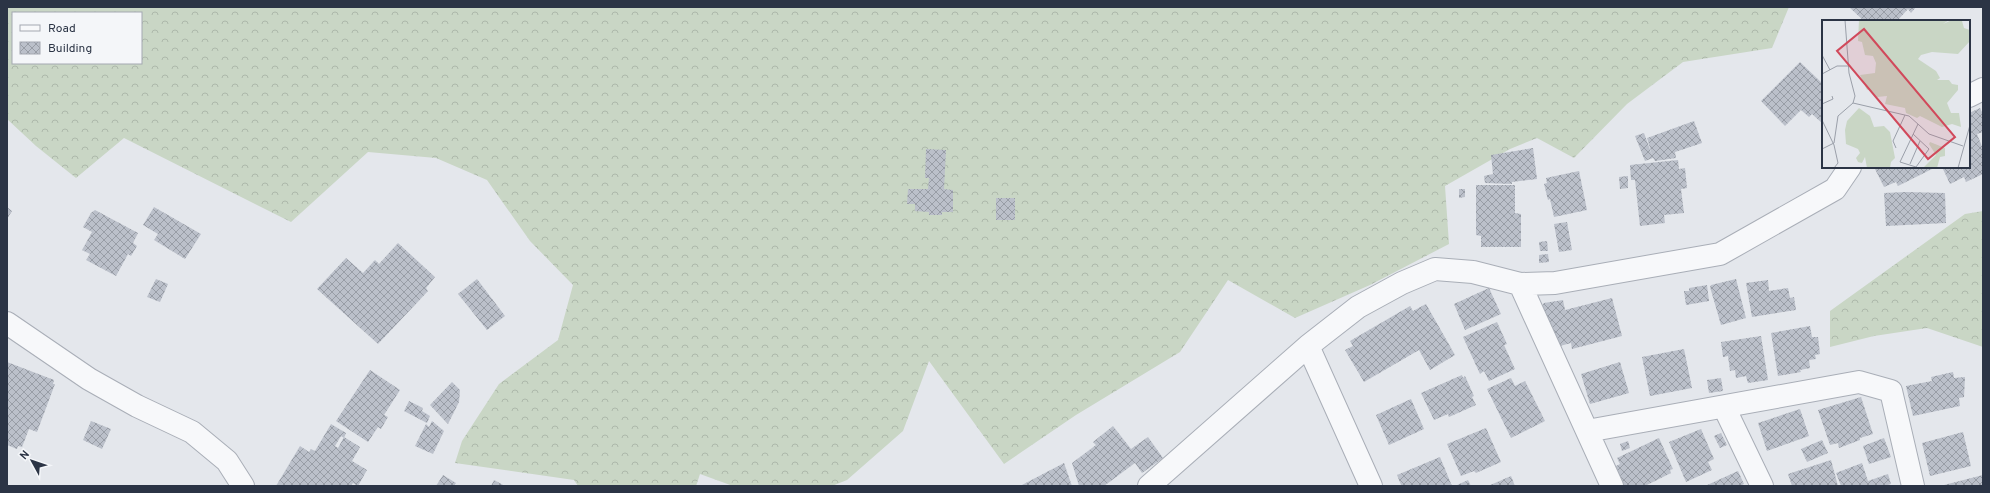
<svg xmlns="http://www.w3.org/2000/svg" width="1990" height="493" viewBox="0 0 1990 493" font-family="Overpass,sans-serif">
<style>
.forest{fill:url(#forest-crowns);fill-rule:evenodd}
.building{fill:url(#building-cross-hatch)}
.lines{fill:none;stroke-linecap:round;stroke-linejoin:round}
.minor-casing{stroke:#a9aeb7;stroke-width:24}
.minor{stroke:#f7f8fa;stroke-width:22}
.inset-road{fill:none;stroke:#9a9fa9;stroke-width:1}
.view{fill:#d1495b;fill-opacity:0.15;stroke:#d1495b;stroke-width:2}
.inset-edge{fill:none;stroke:#2b3445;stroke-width:2}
</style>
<defs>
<pattern id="forest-crowns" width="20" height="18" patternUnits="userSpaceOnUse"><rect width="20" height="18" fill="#c9d6c5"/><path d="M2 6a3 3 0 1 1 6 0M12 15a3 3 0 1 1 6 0" fill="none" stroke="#adb8ab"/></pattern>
<pattern id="building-cross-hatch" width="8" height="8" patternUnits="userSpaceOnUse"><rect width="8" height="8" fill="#bbc0ca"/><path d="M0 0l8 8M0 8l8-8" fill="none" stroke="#989da6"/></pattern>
</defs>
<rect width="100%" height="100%" fill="#e4e7ec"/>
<path class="forest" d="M7 7H1789L1772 48 1683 62 1627 104 1574 158 1537 138 1510 149 1445 186 1449 244 1370 285 1295 318 1228 280 1180 352 1076 415 1004 464 929 361 903 431 847 480 832 486H733L700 474 696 486H578L574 480 455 463 462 441 499 384 558 340 573 285 530 241 487 180 436 158 368 152 291 222 124 138 76 178 36 146 7 119ZM13 13H141V63H13Z
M1983 211V347L1927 328 1874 336 1830 347V311L1965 214Z"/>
<path class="building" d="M1849 7H1916L1911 13 1908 9 1897 21H1864Z
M1800 62 1823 84V124L1812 114 1809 117 1801 110 1785 126 1761 101Z
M1980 108 1983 114V132L1977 134 1983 149V174L1966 182 1964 177 1950 184 1942 167H1969V113Z
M1694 121 1702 143 1675 152 1676 158 1655 161 1653 158 1645 161 1635 136 1644 133 1652 155 1647 138Z
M1533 148 1537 179 1512 182V184L1485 183 1484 176 1493 174 1491 155Z
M926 149 946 150 944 189 953 190V212H942V215H929V212L915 211V204H907L908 189H928L929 178H925Z
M1678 160 1679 169 1685 168 1687 188 1681 189 1684 213 1664 215 1665 223 1640 226 1635 180H1631L1630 165Z
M1874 167H1936L1898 186 1896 182 1884 187Z
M1579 171 1587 210 1554 217 1550 199 1548 200 1544 184 1547 183 1546 178Z
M1628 176V188L1620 189 1619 177Z
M1476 185H1515V213L1521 214V247H1481V236L1476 235Z
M1459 189H1465V197L1459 198Z
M1906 192 1945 193 1946 223 1886 226 1884 193Z
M996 198H1015V220H996Z
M7 207 12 211 7 219Z
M154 207 201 234 185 259 154 240 158 234 143 225Z
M95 210 138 233 133 243 137 246 131 256 128 254 116 276 86 260 90 254 82 250 92 232 83 227 91 213Z
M1567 222 1572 250 1559 252 1554 224Z
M1547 241 1548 251H1540L1539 242Z
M398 243 435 277 426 288 428 291 378 344 317 289 346 258 363 273 375 260 379 264Z
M1548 254 1549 262 1539 263V255Z
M156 279 168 284 160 302 147 297Z
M477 279 505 316 487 330 458 294Z
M1736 279 1746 318 1721 325 1710 287 1711 285Z
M1768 280 1769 291 1788 288 1790 298 1794 297 1796 310 1752 317 1746 283Z
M1707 285 1709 301 1686 305 1684 291H1689V288Z
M1489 288 1501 314 1465 330 1454 304Z
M1612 298 1622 336 1572 349 1571 343 1560 346 1541 308 1544 303 1563 300 1565 310Z
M1426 304 1455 355 1430 370 1419 350 1364 382 1345 350 1353 346 1350 341 1410 306 1413 311Z
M1497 322 1507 344 1504 345 1515 369 1489 381 1484 371 1480 374 1463 337Z
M1810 326 1812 337H1818L1820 354 1815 355 1816 359 1809 360 1810 368 1800 370 1801 372 1778 376 1771 333Z
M1761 336 1768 380 1748 383 1746 376 1736 378 1735 370 1730 371 1728 356 1723 357 1721 342Z
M1684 349 1692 388 1650 396 1642 357Z
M7 362 54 380 53 384H55L37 432 29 429 22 447 18 446 17 449 7 445Z
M1620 362 1629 393 1590 404 1581 374Z
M370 370 400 390 384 415 388 417 381 429 378 427 368 442 336 421Z
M1953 372 1954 378 1965 377 1964 397 1959 398 1960 406 1913 416 1906 386 1932 381 1931 377Z
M1462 375 1463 378 1465 376 1474 396 1472 397 1476 405 1449 417 1448 414 1434 420 1421 393Z
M1511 378 1515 386 1525 381 1545 421 1511 438 1487 389Z
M1721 378 1723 391 1709 393 1707 380Z
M452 382 460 390 459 402 448 424 430 405Z
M1861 397 1873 434 1860 438V440L1839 448 1838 443 1830 445 1818 410Z
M1411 399 1424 429 1389 445 1376 415Z
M409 401 423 408 422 411 430 416 427 423 404 411Z
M1800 409 1809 436 1767 451 1758 423Z
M91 421 111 429 102 449 83 440Z
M432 421 444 431 433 454 415 446 426 424 429 427Z
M331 424 346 433 344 438 341 436 335 446 338 448 344 437 360 447 352 461 367 470 358 486 353 483 351 486H276L300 446 309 452 311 449 315 451Z
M1113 426 1131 449 1148 437 1163 458 1142 473 1135 463 1104 486H1079L1072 463 1096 445 1093 442Z
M1486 428 1501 462 1476 473 1474 471 1461 476 1447 444Z
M1701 429 1714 459 1708 462 1712 470 1686 482 1669 442Z
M1963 432 1971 466 1930 476 1922 443Z
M1721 433 1727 445 1720 448 1714 436Z
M1659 438 1673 469 1670 470 1671 473 1645 486H1623L1614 467 1620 464 1617 458Z
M1884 438 1891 457 1869 464 1863 446Z
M1822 440 1828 453 1807 462 1801 449Z
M1628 441 1630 448 1622 451 1620 444Z
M1440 457 1452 486H1399L1401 485 1397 475Z
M1831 460 1838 486H1792L1788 474Z
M1064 463 1072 486H1020Z
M1862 463 1868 481 1888 474 1891 484 1885 486H1841L1836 473Z
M1738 471 1744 484 1740 486H1705Z
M443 475 456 483 454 486H436Z
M1983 475V486H1944V485Z
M1511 476 1515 486H1488Z
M494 480 505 486H491Z
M1468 480 1471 486H1455Z"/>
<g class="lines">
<g class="minor-casing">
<path id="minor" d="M1969 96 1983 89
M1520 284 1612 486
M7 323 89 379 137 406 192 432 227 461 243 486
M1308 346 1371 486
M1724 407 1762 486
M1587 431 1859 382 1891 391 1913 486
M1149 486 1308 346 1358 307 1402 283 1435 269 1473 272 1520 284 1555 283 1720 254 1835 189 1850 167"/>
</g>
<use href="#minor" class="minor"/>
</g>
<g transform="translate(1822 20)">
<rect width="148" height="148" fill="#e4e7ec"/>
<path d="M37 0H127L121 4 130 0 140 1 142 8 148 10V21L136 34 110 32 99 35 96 39 114 51 118 58 115 60H127L130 64 136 65V70L125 83 129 93H137L139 107 130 104 120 107 98 96 95 98 84 93 83 88 63 84 65 76 55 77 48 69 45 70 38 55 53 53 54 43 51 36 43 35 40 22 36 21ZM37 88 48 96 52 107 62 106 68 112 73 138 69 142 68 148H45L43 137 40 143 36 142 34 138 38 133 36 129 24 124 23 110 25 101ZM108 122 123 128V136L118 137 115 148H101L114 135 107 124Z" fill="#c9d6c5"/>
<path class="inset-road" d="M0 35 8 50M0 54 15 46H26M31 83 87 96 107 114 141 126M0 84 11 79 10 76M0 100 12 125 16 143 12 148M91 114 107 129 94 147 78 142 96 104M74 128 71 121 83 95M0 129 12 123 16 96 31 83 33 76 27 53 23 0M88 144 98 121M136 148 148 105"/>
<path class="view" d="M42 9 133 117 106 139 15 31Z"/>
<rect width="148" height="148" class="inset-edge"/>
</g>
<rect width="1990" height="493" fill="none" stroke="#2b3445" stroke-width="16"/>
<rect x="12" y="12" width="130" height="52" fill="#f4f6f9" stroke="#a4a8b1"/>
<rect x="20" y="25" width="20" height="6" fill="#f7f8fa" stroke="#a4a8b1"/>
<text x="48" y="32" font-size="12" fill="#2b3445">Road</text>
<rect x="20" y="42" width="20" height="12" fill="url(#building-cross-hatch)" stroke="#a4a8b1"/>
<text x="48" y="52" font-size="12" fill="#2b3445">Building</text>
<g transform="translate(32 461) rotate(310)" stroke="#f4f6f9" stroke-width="3" paint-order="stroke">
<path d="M0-3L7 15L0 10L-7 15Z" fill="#2b3445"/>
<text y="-6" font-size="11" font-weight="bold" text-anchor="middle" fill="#2b3445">N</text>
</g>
</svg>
